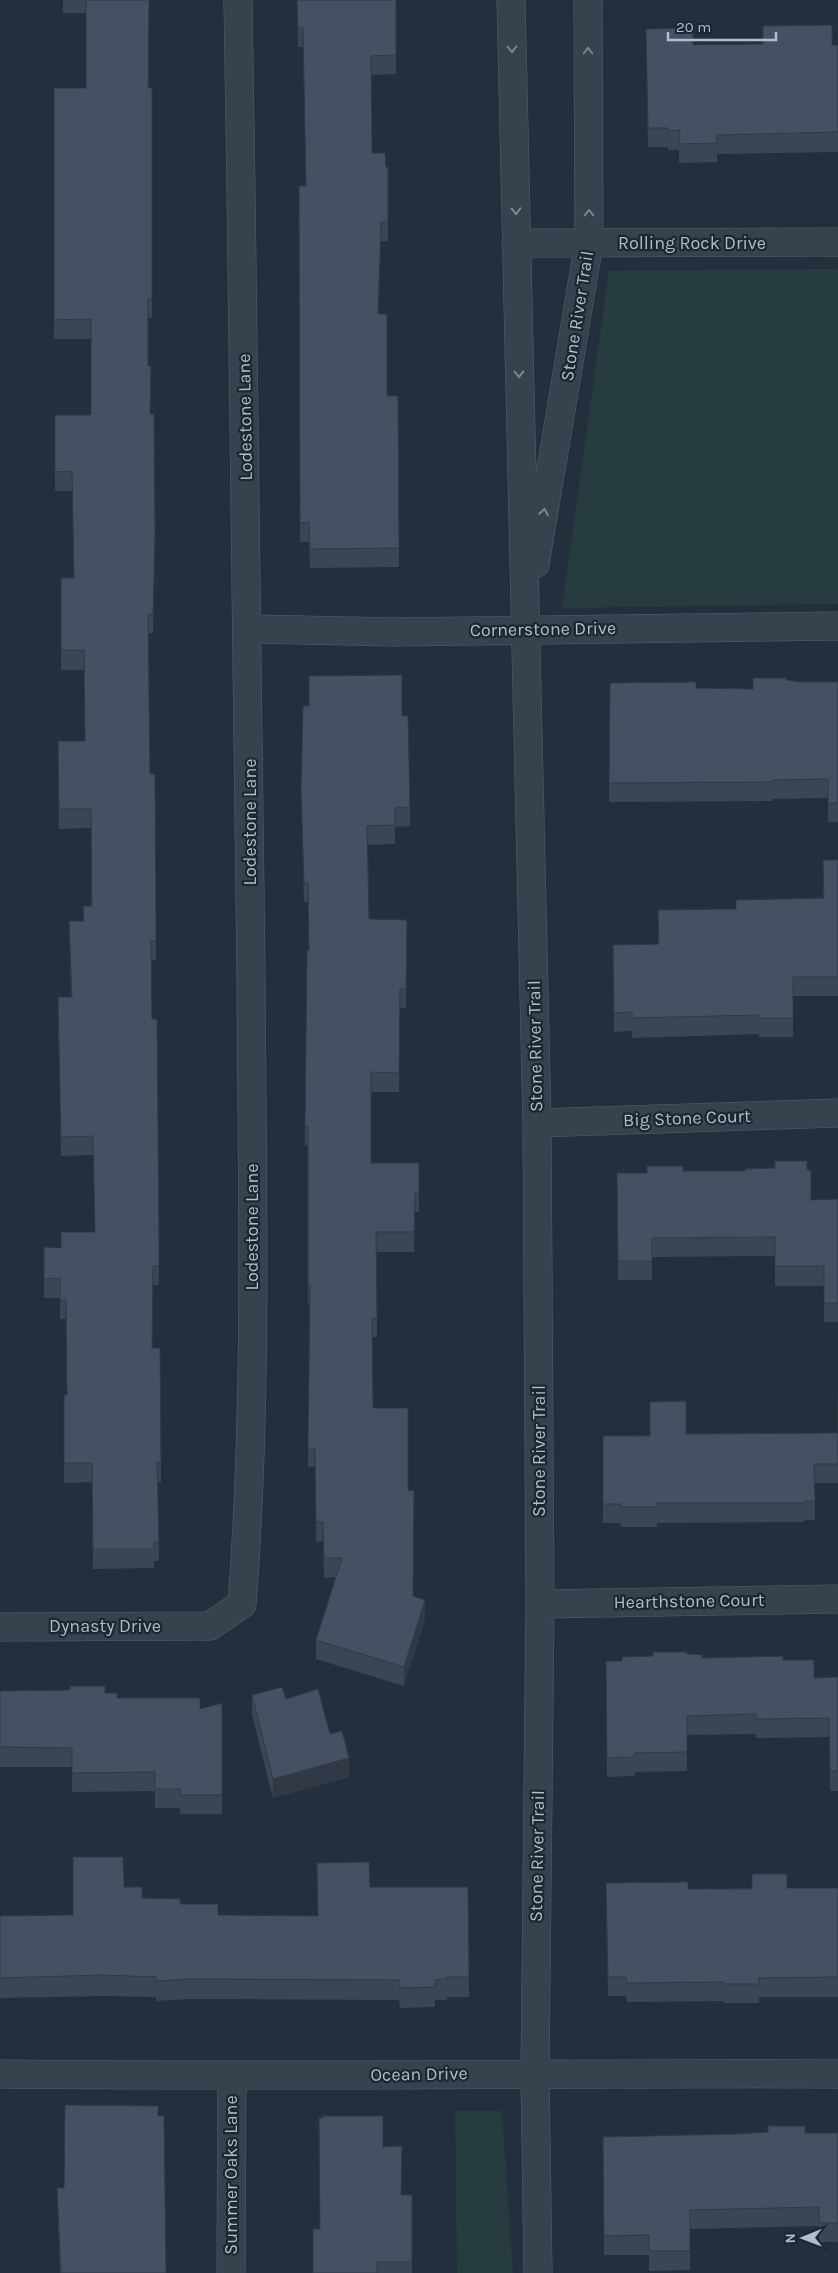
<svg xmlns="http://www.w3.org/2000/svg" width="838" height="2273" viewBox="0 0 838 2273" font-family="Karla,sans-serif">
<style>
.green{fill:#263c3f}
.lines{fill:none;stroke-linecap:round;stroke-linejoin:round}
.minor-casing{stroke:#565f6c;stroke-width:29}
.minor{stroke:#38414e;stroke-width:28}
.wall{fill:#3b4654}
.shaded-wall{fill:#303945}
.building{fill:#455162;stroke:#303945}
.oneway{stroke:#7c8592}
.labels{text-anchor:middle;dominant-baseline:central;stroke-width:4.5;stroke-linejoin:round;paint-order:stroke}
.street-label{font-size:18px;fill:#b4bcc9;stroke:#1d2633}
</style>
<rect width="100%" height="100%" fill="#242f3e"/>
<path class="green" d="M838 269V604L562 608 609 271Z
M455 2111H502L513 2273H457Z"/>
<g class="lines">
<g class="minor-casing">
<path id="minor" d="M511 0 537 1123 540 1604 535 2073 538 2273
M516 243 838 242
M535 564 589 243 588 0
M249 629 393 632 838 626
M537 1123 838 1113
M540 1604 838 1599
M0 1627 210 1626 242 1604C258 1395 252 1185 251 975 249 650 243 325 238 0
M0 2074C279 2077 559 2073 838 2074
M231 2273 232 2076"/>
</g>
<use href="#minor" class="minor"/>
</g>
<path class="wall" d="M63 0H149V88H152V318H148V366L151 385 150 414 155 552 153 633H148L149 695 150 774H155L156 960H151L152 1019 159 1245V1285H153L152 1348 161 1462V1482H158L159 1561H154V1568L93 1569 92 1482 64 1483V1395H67L66 1319H60V1298H44V1247L61 1248 95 1232 93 1155 61 1156 58 1016V997H71L69 921H83V906H91V828L59 829 58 760 85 741 84 670H61V578H74L72 491H55V415H91V339H54V88H86V13H63Z
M297 0H396V74L371 75 372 153 386 167H388V241H381L378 314 387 396H398L399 567 310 568 309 542H300L299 186H306L303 47H298Z
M646 29 693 45H838V152L717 154V162L679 163V150H668V147H648Z
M786 680 801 682H838V822H828V798L773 799V801L609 802 610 683 696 688 753 689Z
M309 706 402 716 410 807V826L395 827V844L368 845 369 919 407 920 406 1008H400L399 1092H371V1163H419V1212H415L414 1252H377V1337H372L373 1408 408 1491 413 1596 425 1619 404 1686 316 1659V1640L336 1577 324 1578 323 1541 316 1542 315 1467H308L310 1304H308V1145H305V1126L309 950 308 902H304L301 789Z
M823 860H838V996H793V1037H759V1034L632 1038V1031L614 1032 613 964 658 944V910L736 909 823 898Z
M807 1170 811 1200 838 1199V1322H824V1286H775V1256L652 1257V1280H618L617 1173H647L683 1171H745Z
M838 1393V1483H815V1520H804V1522L657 1523V1527H621V1523H603V1436L838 1433Z
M687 1654 702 1658 783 1660 814 1678 838 1677V1791H830L829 1737 756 1738V1734L687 1735V1771L635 1772V1776L607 1777 606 1661H622L653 1656Z
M0 1691 105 1693 117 1698 200 1709 222 1703V1814H180V1808H155V1791L72 1792V1767H0Z
M252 1695 286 1699 330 1734 349 1777 273 1798 252 1714Z
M124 1887 142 1898 180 1904 218 1915 317 1916 370 1887H468L469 1997H447V2000H435V2007L400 2008 399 2000 190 1999 156 2001V1997L102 1996 0 1998V1916L73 1915Z
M787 1888H838V1997H759V2003H724V2001L627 2002 626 1996H608L606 1902 688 1889Z
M838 2133V2242H819V2226L690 2229V2270L649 2271V2255H604L603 2137Z
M383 2147 401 2195H412V2273H313L320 2229Z
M57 2188 166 2273H60Z"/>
<path class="shaded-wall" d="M381 222V241L378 333V314Z
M155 533V552L153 633V614Z
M425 1600V1619L404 1686V1667Z
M349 1758V1777L273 1798V1779Z"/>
<path class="building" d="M86 0H149L148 88H152V299H148V366H151L150 414H154L155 533 153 614H148L149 695 150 774H155L156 941H151L152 1019H157L159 1245V1266H153L152 1348H160L161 1462H157L159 1542H154V1549H93L92 1463H64V1395H67L66 1300H60V1278L44 1279V1247L61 1248V1232H95L93 1136 61 1137 58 997H72L69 921H84L83 906H92L91 809H59L58 741H85L84 650H61V578H74L72 471 55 472V415H91V319L54 320V88H86Z
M297 0H396V55L371 56 372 153H385L386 167H388V222H381L378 314H387V396H398L399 548 310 549 309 522 300 523 299 186H306L303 28H298Z
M832 25V45H838V132L717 135V143L679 144 680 130 668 131V128H648L646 29 693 28V45L763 44V26Z
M402 675V716H408L410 807 395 808V825L367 826 369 919 407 920 406 989H400L399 1073 371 1072V1163H419V1193H415L414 1232H376L377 1318H372L373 1408H408V1491L414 1490 413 1596 425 1600 404 1667 316 1640 342 1558H324L323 1522H316L315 1448H308L310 1284H308V1126H305L307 950H309L308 883H304L301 789 303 706H309V676Z
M753 678H786V680L801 682H838V803H828V779L773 780V782L609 783 610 683 696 682V688L753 689Z
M823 860H838V977H793V1018H759V1015L632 1018V1012L614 1013 613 945 659 944 658 910 736 909V900L824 898Z
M775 1161H807V1170H811V1200L838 1199V1303H824V1266H775V1237L652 1238V1261H618L617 1173H647V1166H683V1171H745V1169L775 1168Z
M838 1393V1464H814L815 1501H804V1503H657V1507H621V1504H603V1436H650V1402L686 1401V1434L838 1433Z
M653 1652H687V1654L702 1655V1658L783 1656V1660H814V1678L838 1677V1771H830L829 1718 756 1719V1714L687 1716V1752L635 1753V1757L607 1758 606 1661H622V1657L653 1656Z
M70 1686H105V1693H117V1698H200V1709L222 1703V1795H180V1789H155V1772L72 1773V1748L0 1747V1691L70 1690Z
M282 1687 286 1699 318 1689 330 1734 342 1731 349 1758 273 1779 252 1695Z
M73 1857H123L124 1887H142V1898L180 1899V1904H218V1915L318 1916 317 1863 369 1862 370 1887H468L469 1977H447V1979L435 1980V1987L400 1988 399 1980 190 1979 156 1981V1977L102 1975 0 1978V1916L73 1915Z
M752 1874H787V1888H838V1977L759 1978V1984H724V1982L627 1983 626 1977H608L606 1883 688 1882V1889H752Z
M65 2105 158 2106V2116H164L166 2273H61L57 2188H64Z
M323 2116H383V2147L402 2146 401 2195H412V2262H377V2273H313V2229H320L319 2118H323Z
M768 2126H805V2133H838V2223H819V2207L690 2210V2251H649V2235L604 2236 603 2137 737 2134 768 2132Z"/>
<defs><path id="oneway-chevron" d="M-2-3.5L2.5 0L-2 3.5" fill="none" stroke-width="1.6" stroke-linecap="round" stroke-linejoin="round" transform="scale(1.25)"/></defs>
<g class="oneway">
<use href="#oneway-chevron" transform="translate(512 49) rotate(89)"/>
<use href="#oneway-chevron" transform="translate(588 51) rotate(-90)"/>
<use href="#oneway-chevron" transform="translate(516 211) rotate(89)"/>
<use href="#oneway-chevron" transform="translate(589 213) rotate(-90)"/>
<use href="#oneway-chevron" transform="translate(519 374) rotate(89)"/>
<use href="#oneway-chevron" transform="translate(544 512) rotate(-81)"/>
</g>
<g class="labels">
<g class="street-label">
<text x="692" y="243">Rolling Rock Drive</text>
<text transform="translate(577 316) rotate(-81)">Stone River Trail</text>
<text transform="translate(245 417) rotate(-91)">Lodestone Lane</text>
<text transform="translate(543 629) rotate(-1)">Cornerstone Drive</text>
<text transform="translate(250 822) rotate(-90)">Lodestone Lane</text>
<text transform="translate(535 1046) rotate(-91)">Stone River Trail</text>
<text transform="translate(687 1118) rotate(-2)">Big Stone Court</text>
<text transform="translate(252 1227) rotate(-90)">Lodestone Lane</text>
<text transform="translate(539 1451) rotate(-90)">Stone River Trail</text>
<text transform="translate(689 1601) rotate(-1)">Hearthstone Court</text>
<text x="105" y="1626">Dynasty Drive</text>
<text transform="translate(537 1856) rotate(-89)">Stone River Trail</text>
<text transform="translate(419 2074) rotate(-1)">Ocean Drive</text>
<text transform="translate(231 2175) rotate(-90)">Summer Oaks Lane</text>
</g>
</g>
<g transform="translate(803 2238) rotate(269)" stroke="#1d2633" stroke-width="4" paint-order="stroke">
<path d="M0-4L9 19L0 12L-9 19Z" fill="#b4bcc9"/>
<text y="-8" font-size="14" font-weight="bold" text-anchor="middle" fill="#b4bcc9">N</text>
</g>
<path d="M668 32v8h108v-8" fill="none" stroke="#b4bcc9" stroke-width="2.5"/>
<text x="676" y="32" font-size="15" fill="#b4bcc9" stroke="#1d2633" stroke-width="4" paint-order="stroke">20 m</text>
</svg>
